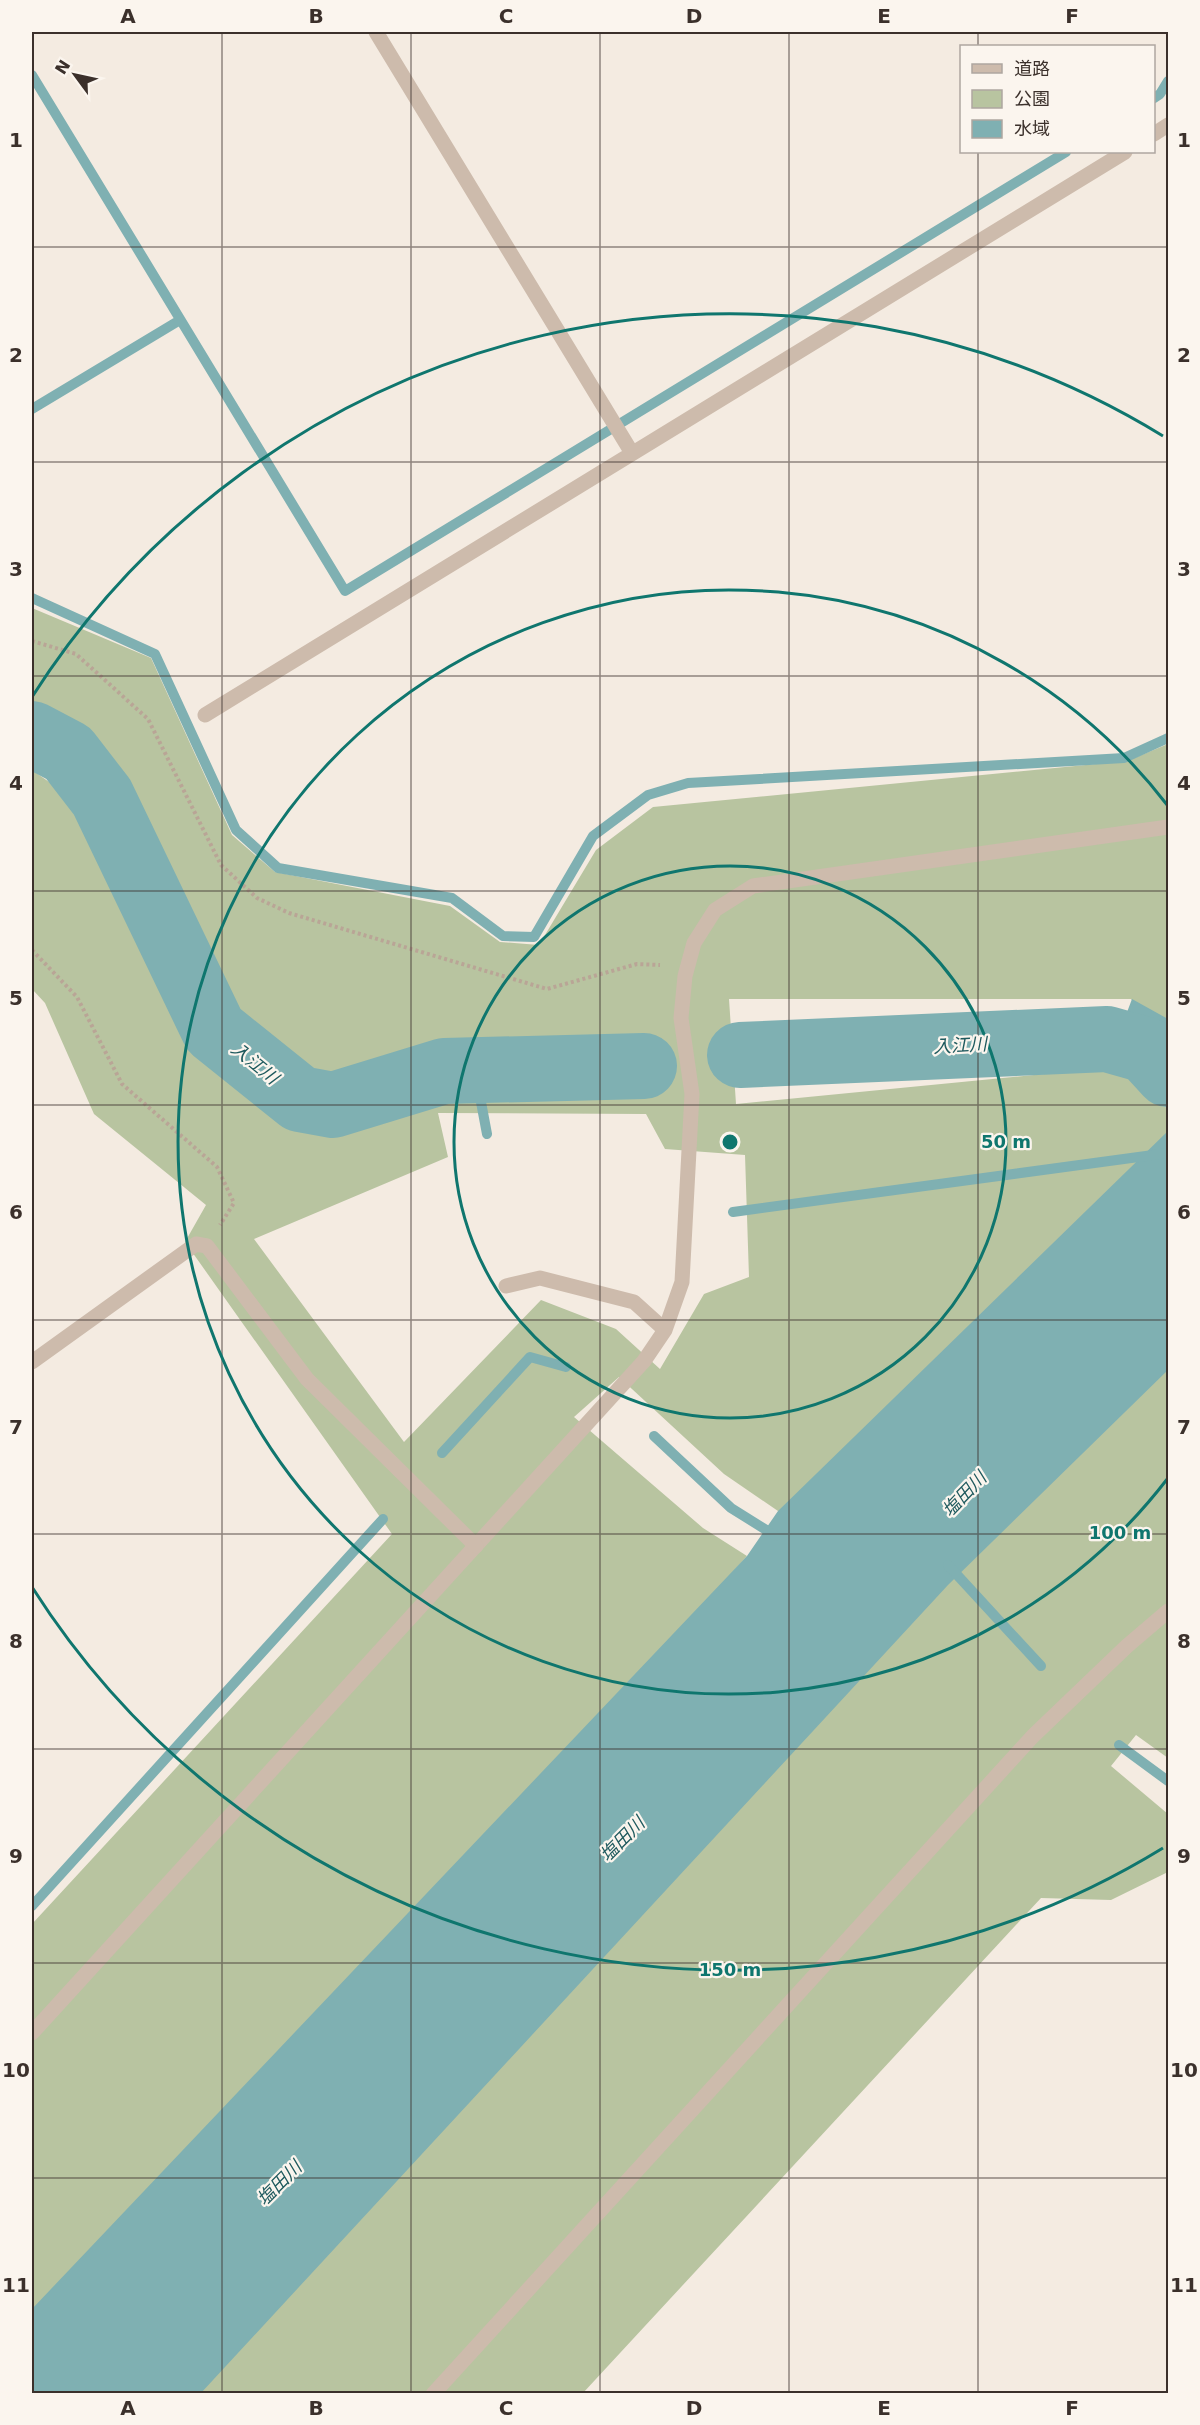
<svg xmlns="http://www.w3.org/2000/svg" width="1200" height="2425" viewBox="0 0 1200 2425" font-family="'DejaVu Sans','Noto Sans JP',sans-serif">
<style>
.green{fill:#b8c4a0;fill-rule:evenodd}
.water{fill:#7fb0b2}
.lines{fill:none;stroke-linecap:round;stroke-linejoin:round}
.stream{stroke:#7fb0b2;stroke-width:10}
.river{stroke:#7fb0b2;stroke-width:66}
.path{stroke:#b9a596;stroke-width:4;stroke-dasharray:3 3;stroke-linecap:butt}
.lane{stroke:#cdbbac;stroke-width:15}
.street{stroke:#cdbbac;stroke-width:15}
.grid{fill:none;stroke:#3b302b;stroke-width:1.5;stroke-opacity:0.55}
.ring{fill:none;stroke:#0f766e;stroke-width:3}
.labels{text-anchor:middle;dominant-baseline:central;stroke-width:4.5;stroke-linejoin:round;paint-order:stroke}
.water-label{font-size:18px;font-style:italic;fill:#1f5a5e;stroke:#fbf5ee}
.centre{fill:#0f766e;stroke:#fbf5ee;stroke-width:3}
.ring-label{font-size:18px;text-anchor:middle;font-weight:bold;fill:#0f766e;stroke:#fbf5ee;stroke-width:4.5;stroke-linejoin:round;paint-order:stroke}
.neatline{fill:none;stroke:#3b302b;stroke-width:2}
.grid-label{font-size:20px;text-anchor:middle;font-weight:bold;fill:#3b302b}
</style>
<rect width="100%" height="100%" fill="#f4ebe1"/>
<path class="green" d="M32 608 151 658 232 835 275 872 450 906 500 942 539 945 596 850 653 807 1127 761 1168 744V1051L1131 999H729L736 1104 1106 1068 1145 1083 1168 1110V1205L834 1531 778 1511 724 1474 619 1377 574 1417 703 1528 747 1556 32 2359V1924L392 1534 185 1242 206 1205 94 1114 45 1003 32 989V770L69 796 214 1056 326 1126 448 1090 646 1082 645 1052 466 1044 336 1083 251 1048 102 763 32 718ZM438 1113 646 1114 665 1149 745 1155 749 1277 704 1294 660 1369 616 1329 541 1300 404 1442 254 1239 448 1157Z
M1168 1304V1758L1136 1735 1111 1766 1168 1814V1872L1111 1900 1041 1898 583 2393 97 2394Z"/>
<path class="water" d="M1132 999 1168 1019V1110L1145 1083 1106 1068Z
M1168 1131V1370L948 1585 201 2393H32V2309L747 1556 778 1511Z"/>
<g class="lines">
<path class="stream" d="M32 75 345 591 1066 152
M1154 98 1160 94 1168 81
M32 409 180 320
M32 598 155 654 236 830 278 868 452 898 503 936 534 937 593 836 648 795 688 783 1124 758 1168 738
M475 1070 487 1134
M733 1212 1168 1153
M654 1436 731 1508 776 1536
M442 1453 530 1357 566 1367
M948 1565 1041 1666
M1119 1745 1168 1781
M32 1906 383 1519"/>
<path class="river" d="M32 734 68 753 102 797 214 1030 300 1099 333 1105 444 1071 644 1066
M740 1055 1107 1039 1146 1050 1168 1074"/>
<path class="path" d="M32 641 76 654 148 719 221 865 257 898 289 913 547 989 637 964 660 965
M32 950 77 997 122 1084 217 1167 234 1203 220 1225"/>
<path class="lane" d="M506 1286 540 1278 634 1302 665 1330
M32 2033 644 1361 665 1330 682 1282 692 1094 681 1018 685 976 694 943 715 910 753 886 1168 827
M433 2394 1033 1736 1127 1646 1168 1611"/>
<path class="street" d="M376 32 632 453
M1154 134 1168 125
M205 715 1125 152
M32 1362 196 1244 207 1246 307 1379 476 1546"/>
</g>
<path class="grid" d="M222 32V2394M411 32V2394M600 32V2394M789 32V2394M978 32V46M978 152V2394M32 247H1168M32 462H1168M32 676H1168M32 891H1168M32 1105H1168M32 1320H1168M32 1534H1168M32 1749H1168M32 1963H1168M32 2178H1168"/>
<g class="ring">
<circle cx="730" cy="1142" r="276"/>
<path d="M1168 1478A552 552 0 1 1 1168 806"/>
<path d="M1163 1848A828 828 0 0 1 32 1587M32 697A828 828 0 0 1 1163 436"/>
</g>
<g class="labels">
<g class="water-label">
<text transform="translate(960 1045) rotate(-3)">入江川</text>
<text transform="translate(255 1063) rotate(39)">入江川</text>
<text transform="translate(964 1494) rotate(-46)">塩田川</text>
<text transform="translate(622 1839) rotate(-45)">塩田川</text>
<text transform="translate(279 2183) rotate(-45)">塩田川</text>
</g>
</g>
<circle cx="730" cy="1142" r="9" class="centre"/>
<g class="ring-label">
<text x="1006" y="1148">50 m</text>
<text x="1120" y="1539">100 m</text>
<text x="730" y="1976">150 m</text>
</g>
<rect width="1200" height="2425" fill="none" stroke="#fbf5ee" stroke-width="66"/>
<rect x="960" y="45" width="195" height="108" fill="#fbf5ee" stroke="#aea6a0" stroke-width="1.5"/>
<rect x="972" y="64" width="30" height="9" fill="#cdbbac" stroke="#aea6a0" stroke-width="1.5"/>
<text x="1014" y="75" font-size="18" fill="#3b302b">道路</text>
<rect x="972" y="90" width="30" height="18" fill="#b8c4a0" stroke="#aea6a0" stroke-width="1.5"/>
<text x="1014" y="105" font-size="18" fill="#3b302b">公園</text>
<rect x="972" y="120" width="30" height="18" fill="#7fb0b2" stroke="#aea6a0" stroke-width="1.5"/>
<text x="1014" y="135" font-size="18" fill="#3b302b">水域</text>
<g transform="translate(75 75) rotate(303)" stroke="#fbf5ee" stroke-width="4.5" paint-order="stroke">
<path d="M0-4.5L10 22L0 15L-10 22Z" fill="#3b302b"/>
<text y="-9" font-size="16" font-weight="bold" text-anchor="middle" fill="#3b302b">N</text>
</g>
<rect x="33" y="33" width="1134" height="2359" class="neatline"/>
<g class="grid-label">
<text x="128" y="23">A</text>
<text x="316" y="23">B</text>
<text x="506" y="23">C</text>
<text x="694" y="23">D</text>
<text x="884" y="23">E</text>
<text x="1072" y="23">F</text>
<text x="16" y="147">1</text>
<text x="1184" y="147">1</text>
<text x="16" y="362">2</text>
<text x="1184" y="362">2</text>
<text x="16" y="576">3</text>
<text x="1184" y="576">3</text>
<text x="16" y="790">4</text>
<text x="1184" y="790">4</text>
<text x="16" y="1005">5</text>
<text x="1184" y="1005">5</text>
<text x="16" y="1219">6</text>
<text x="1184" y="1219">6</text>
<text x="16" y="1434">7</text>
<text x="1184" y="1434">7</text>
<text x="16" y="1648">8</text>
<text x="1184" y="1648">8</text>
<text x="16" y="1863">9</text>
<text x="1184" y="1863">9</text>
<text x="16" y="2077">10</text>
<text x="1184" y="2077">10</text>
<text x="16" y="2292">11</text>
<text x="1184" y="2292">11</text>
<text x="128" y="2415">A</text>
<text x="316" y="2415">B</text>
<text x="506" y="2415">C</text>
<text x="694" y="2415">D</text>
<text x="884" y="2415">E</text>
<text x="1072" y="2415">F</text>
</g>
</svg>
